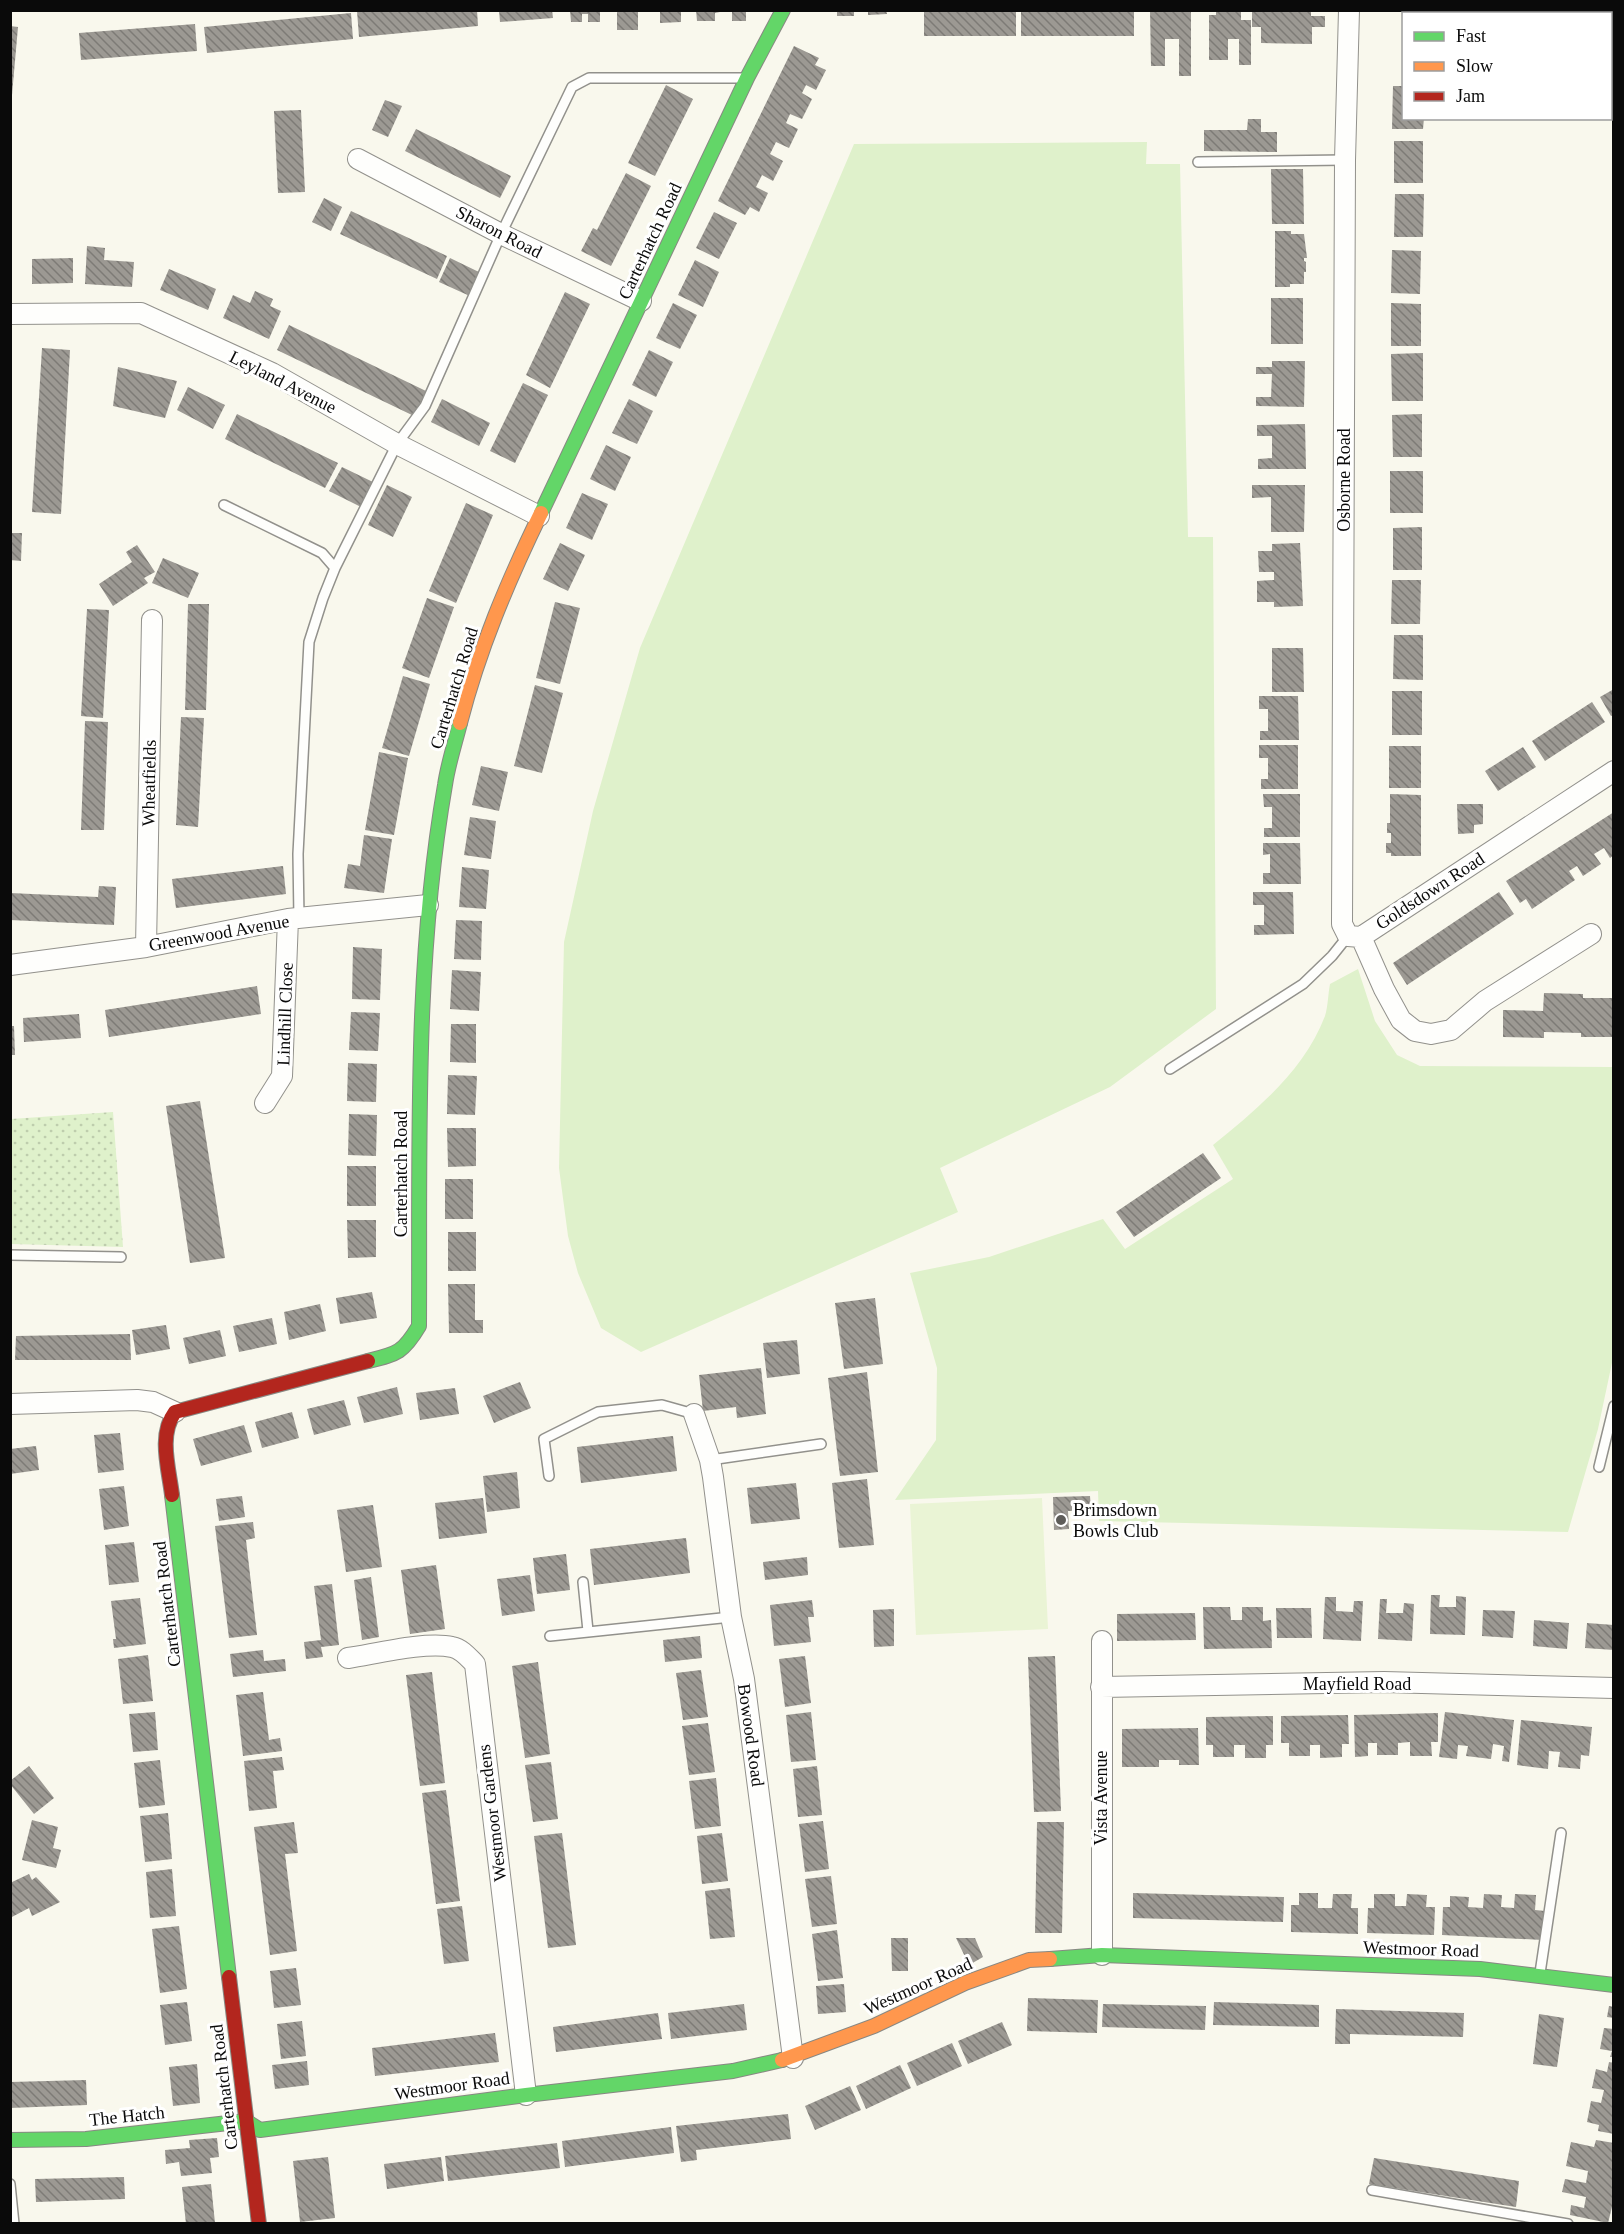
<svg xmlns="http://www.w3.org/2000/svg" width="1624" height="2234" viewBox="0 0 1624 2234" font-family="'Times New Roman',serif">
<style>
.grass{fill:#dff1cb}
.park{fill:url(#park-dots)}
.pitch{fill:#eaf4d5}
.building{fill:url(#building-back-hatch)}
.lines{fill:none;stroke-linecap:round;stroke-linejoin:round}
.lane-casing{stroke:#92918c;stroke-width:12}
.street-casing{stroke:#92918c;stroke-width:22}
.fast-casing{stroke:#888883;stroke-width:16}
.slow-casing{stroke:#888883;stroke-width:16}
.jam-casing{stroke:#888883;stroke-width:16}
.lane{stroke:#fefefc;stroke-width:9}
.street{stroke:#fefefc;stroke-width:20}
.fast{stroke:#63d668;stroke-width:14}
.slow{stroke:#ff974d;stroke-width:14}
.jam{stroke:#b3261e;stroke-width:14}
.poi-dot{fill:#5e5d59;stroke:#fff;stroke-width:2}
.labels{text-anchor:middle;dominant-baseline:central;stroke-width:6;stroke-linejoin:round;paint-order:stroke}
.street-label{font-size:18px;fill:#0a0a0a;stroke:#fff}
.poi-label{font-size:18px;fill:#0a0a0a;stroke:#fff;text-anchor:start}
</style>
<defs>
<pattern id="park-dots" width="8" height="8" patternUnits="userSpaceOnUse" patternTransform="scale(1.5)"><rect width="8" height="8" fill="#dff1cb"/><path d="M2 2h.1M6 6h.1" fill="none" stroke="#becdad" stroke-width="1.8" stroke-linecap="round"/></pattern>
<pattern id="building-back-hatch" width="6" height="6" patternUnits="userSpaceOnUse" patternTransform="scale(1.5)"><rect width="6" height="6" fill="#9c9993"/><path d="M-1 5l2 2M0 0l6 6M5-1l2 2" fill="none" stroke="#7d7b76"/></pattern>
</defs>
<rect width="100%" height="100%" fill="#f9f8ed"/>
<path class="grass" d="M1147 142 1146 164H1180L1188 537H1213L1216 1009 1110 1087 940 1168 958 1212 641 1352 601 1328 578 1273 568 1236 559 1168 564 942 593 811 640 648 854 144Z
M1358 969 1375 1021 1397 1055 1420 1066 1613 1067V1358L1598 1429 1568 1532 1099 1521 1098 1491 895 1500 936 1440 937 1368 910 1273 989 1257 1103 1219 1125 1249 1233 1179 1213 1145C1257 1109 1304 1071 1325 1016 1328 1007 1328 994 1330 984Z"/>
<path class="park" d="M113 1112 123 1247 11 1244V1119Z"/>
<path class="pitch" d="M1042 1498 1048 1629 916 1635 910 1504Z"/>
<path class="building" d="M367 10H477L478 26 359 37 357 11Z
M499 10H552L553 18 500 22Z
M570 10H600V22H588V14H582V22H571Z
M617 10H638V30H617Z
M660 10H681V22L660 23Z
M696 10H720V12L715 13V21H697Z
M732 10H746V21H732Z
M837 10H854V16H837Z
M868 10H886L887 14 868 15Z
M924 10H1016V36H924Z
M1021 10H1134V36H1021Z
M1150 10H1191V76H1179V39H1165V66H1151Z
M1216 10H1241V20H1251V65H1239V39H1228V60H1209V15H1216Z
M1252 10H1311V16H1325V27H1312V44L1261 43V27H1252Z
M351 13 353 39 207 53 204 27Z
M195 24 197 51 81 60 79 33Z
M10 26 18 27 12 95H10Z
M794 46 819 58 815 65 826 70 816 90 806 85 802 93 812 99 802 119 790 114 786 123 798 129 789 148 776 142 770 154 783 161 773 181 762 175 756 187 768 193 759 212 750 207 745 215 718 201Z
M666 85 693 99 655 176 628 163Z
M1393 86H1404V118H1424L1423 129H1392Z
M385 100 402 106 388 137 372 130Z
M301 110 305 192 278 193 274 111Z
M1248 119H1261V132H1277V152L1204 151V130H1247Z
M416 129 511 176 500 198 405 151Z
M1394 141H1423V183H1394Z
M1271 169H1303L1304 224H1272Z
M626 173 651 186 611 266 581 251 593 228 597 230Z
M1395 194H1424L1423 237H1394Z
M324 198 342 207 331 231 312 222Z
M351 211 447 256 437 279 340 234Z
M714 212 737 223 719 259 696 248Z
M1275 231H1291V234H1304L1307 258H1304V261L1306 262V272H1304V284H1290V287H1275Z
M87 246 105 248 104 260 134 262 132 287 85 284Z
M1392 250 1421 251 1420 294 1391 293Z
M73 258V283L32 284V259Z
M450 258 483 274 472 297 439 282Z
M695 260 719 272 703 307 678 295Z
M169 269 216 289 208 310 160 290Z
M255 291 273 299 270 306 281 311 269 339 223 318 233 295 250 303Z
M565 292 590 304 550 388 526 375Z
M1271 298H1303V344H1271Z
M673 303 697 315 680 349 656 338Z
M1391 303 1421 304V346H1391Z
M289 325 426 391 414 416 277 350Z
M42 348 70 350 61 514 32 512Z
M649 350 673 362 656 397 632 385Z
M1423 353V401H1392L1391 354Z
M1272 361H1305L1304 407 1256 406V397H1271L1272 374H1256V367H1272Z
M118 367 177 381 165 418 113 406Z
M523 383 548 395 515 463 490 451Z
M188 387 225 405 213 429 177 410Z
M442 399 490 423 479 446 431 422Z
M629 399 653 411 637 444 612 433Z
M237 414 338 463 325 488 225 439Z
M1422 414V457H1393L1392 415Z
M1305 424 1306 469H1258V459L1272 458V436H1257V425Z
M606 445 631 457 615 491 590 479Z
M342 467 375 483 363 508 329 491Z
M1390 471H1423V513H1390Z
M387 485 412 497 393 537 368 525Z
M1252 485H1305L1304 532H1271V497L1252 498Z
M582 493 608 504 592 540 566 528Z
M466 503 493 515 456 603 429 591Z
M1422 527V570H1393V528Z
M10 533H22L21 561 10 560Z
M560 543 585 555 568 591 543 579Z
M1300 543 1303 606 1274 607V602H1257V581L1274 580V572H1259L1258 551H1272V544Z
M137 545 155 572 144 578 148 583 113 606 99 584 132 562 126 552Z
M163 558 199 573 188 598 152 583Z
M1392 580H1421L1420 624H1391Z
M427 598 454 607 429 678 402 668Z
M555 602 580 608 560 684 536 678Z
M188 604H209L206 710H185Z
M87 609 109 610 103 718 81 716Z
M1394 635H1423V680L1393 679Z
M1272 648H1303L1304 692H1272Z
M403 676 430 684 409 756 382 748Z
M535 685 563 693 542 773 514 766Z
M1614 689V715L1611 716 1600 697Z
M1392 691H1422V735H1392Z
M1259 696H1298L1299 740H1260V731H1268V709H1259Z
M1592 702 1605 722 1545 761 1532 741Z
M181 717 204 718 198 827 176 825Z
M85 721 108 722 104 830H81Z
M1259 745H1298V789H1261V779H1268V758H1259Z
M1389 746H1421V788H1389Z
M1523 747 1536 767 1498 791 1485 771Z
M379 752 408 758 394 835 365 830Z
M481 766 508 772 499 811 472 805Z
M1263 794H1300V837H1264V828H1272V807H1264Z
M1390 794 1421 795V856H1391V853H1386V843H1391V833H1387V823H1390Z
M1457 804H1483V824L1474 825V833L1458 834Z
M1614 812V855L1610 858 1604 848 1594 854 1601 864 1583 876 1577 866 1569 871 1575 880 1532 909 1526 899 1520 903 1506 881Z
M470 817 496 821 491 859 464 855Z
M364 835 392 839 384 893 344 888 348 864 360 866Z
M1263 843H1300L1301 884H1263V873H1270V854L1263 855Z
M283 866 286 894 176 908 172 879Z
M462 867 489 870 486 909 459 907Z
M99 886 116 887 114 925 10 920V893L98 897Z
M1253 892H1293L1294 934 1254 935V925H1264V905H1253Z
M1499 892 1514 914 1407 985 1393 963Z
M456 920 482 921 481 960 454 959Z
M353 947 382 949 380 1000 352 999Z
M452 970 481 972 479 1011 450 1009Z
M257 986 261 1014 109 1037 105 1010Z
M1544 993 1583 994V998H1614V1037H1581V1033L1544 1032V1038L1503 1037V1010L1543 1011Z
M351 1012 380 1013 378 1051 349 1050Z
M79 1014 81 1038 24 1042 23 1018Z
M451 1024H476V1063L450 1062Z
M10 1026H14L15 1055H10Z
M348 1063 377 1064 376 1102 347 1101Z
M448 1075 477 1076 475 1115 447 1114Z
M200 1101 225 1258 190 1263 166 1106Z
M349 1114 377 1115 376 1156 348 1155Z
M447 1128H476V1166L448 1167Z
M1203 1153 1221 1178 1134 1237 1116 1212Z
M347 1166H376V1206H347Z
M445 1179H473V1219H445Z
M347 1220H376V1257L348 1258Z
M448 1232H476V1271H448Z
M448 1284H475V1320H483V1333H449Z
M372 1292 377 1318 340 1324 336 1298Z
M875 1298 883 1364 844 1369 835 1303Z
M320 1304 326 1331 289 1340 284 1312Z
M272 1318 277 1344 239 1352 233 1326Z
M166 1325 170 1349 136 1355 132 1330Z
M220 1330 226 1356 189 1364 183 1338Z
M130 1334 131 1360H15L16 1336Z
M797 1340 800 1374 767 1378 763 1343Z
M761 1368 766 1414 737 1418 736 1407 703 1411 699 1375Z
M867 1372 878 1472 840 1476 828 1378Z
M520 1382 531 1408 494 1423 483 1396Z
M397 1387 403 1414 364 1423 357 1397Z
M455 1388 459 1414 420 1420 416 1393Z
M344 1400 351 1425 314 1435 307 1409Z
M292 1412 299 1438 262 1448 255 1422Z
M244 1425 252 1452 201 1466 193 1439Z
M120 1433 124 1470 98 1473 94 1435Z
M673 1436 677 1471 581 1483 577 1447Z
M36 1446 39 1470 10 1474V1449Z
M517 1472 520 1508 487 1512 483 1476Z
M867 1479 874 1545 839 1548 832 1483Z
M796 1483 800 1519 751 1524 747 1488Z
M124 1486 129 1526 104 1530 99 1489Z
M242 1496 245 1517 219 1521 216 1499Z
M1090 1496 1091 1510 1068 1511 1069 1529 1054 1530 1053 1497Z
M483 1498 487 1533 439 1539 435 1503Z
M373 1505 382 1567 346 1572 337 1510Z
M253 1522 255 1538 246 1540 257 1635 229 1638 215 1526Z
M686 1538 690 1573 594 1585 590 1549Z
M134 1542 139 1582 109 1585 105 1545Z
M566 1554 570 1590 537 1594 533 1558Z
M807 1557 808 1575 765 1580 763 1562Z
M436 1565 445 1629 410 1634 401 1570Z
M530 1575 535 1611 502 1616 497 1579Z
M371 1577 379 1637 362 1640 354 1580Z
M332 1584 339 1645 321 1647 323 1657 306 1659 304 1642 321 1640 314 1586Z
M1431 1595H1440L1439 1607H1456V1596L1466 1597 1465 1635 1430 1634Z
M1325 1597H1336V1611L1353 1612 1354 1601H1363L1361 1641 1323 1639Z
M140 1598 146 1644 114 1648 113 1639H116L111 1601Z
M1380 1599H1387L1386 1613H1403L1404 1603 1414 1604 1412 1641 1378 1639Z
M812 1600 814 1617H808L811 1642 774 1646 770 1605Z
M1203 1607H1230L1231 1620H1242V1607H1263V1621L1271 1620 1272 1648 1204 1649Z
M1276 1608H1311L1312 1638H1277Z
M894 1609V1646L874 1647 873 1610Z
M1483 1610 1515 1611 1513 1638 1482 1636Z
M1195 1613 1196 1640 1117 1641V1614Z
M1534 1620 1569 1623 1567 1649 1533 1646Z
M1587 1623 1614 1625V1650L1585 1648Z
M700 1636 702 1658 665 1662 663 1640Z
M263 1650 264 1661 285 1659 286 1671 233 1677 230 1654Z
M148 1655 153 1701 123 1704 118 1659Z
M805 1656 811 1703 785 1707 779 1659Z
M1055 1656 1061 1811 1034 1812 1028 1657Z
M538 1662 550 1754 525 1758 512 1666Z
M701 1670 708 1717 683 1720 676 1673Z
M432 1672 445 1783 420 1786 406 1675Z
M263 1692 269 1740 280 1738 282 1751 243 1756 236 1695Z
M155 1712 158 1750 133 1752 129 1714Z
M811 1712 816 1760 791 1762 786 1715Z
M1445 1712 1514 1720 1509 1762 1502 1761 1504 1746 1493 1744 1491 1759 1466 1756 1468 1746 1458 1745 1457 1759 1439 1757Z
M1438 1713V1742H1431L1432 1756H1410V1742L1398 1743V1755H1377V1743H1368V1756L1355 1757 1354 1715Z
M1348 1715 1349 1744H1342V1757L1320 1758V1745H1310V1756H1289V1743H1281V1716Z
M1273 1716V1745H1266V1758H1245V1745H1234V1757H1213V1745H1206V1717Z
M1521 1720 1592 1727 1589 1756 1581 1755 1580 1769 1558 1767 1560 1752 1549 1751 1548 1769 1517 1765Z
M708 1723 715 1772 689 1775 682 1726Z
M1198 1728 1199 1765H1179V1760H1159V1767H1122V1729Z
M282 1757 284 1770 273 1771 277 1808 249 1811 244 1761Z
M160 1760 165 1805 139 1808 134 1763Z
M551 1762 558 1819 533 1822 525 1765Z
M29 1766 54 1798 34 1814 10 1784V1781Z
M817 1766 822 1815 798 1817 793 1769Z
M716 1778 721 1826 695 1829 689 1781Z
M446 1790 460 1901 436 1904 422 1793Z
M168 1813 172 1859 145 1862 140 1816Z
M32 1820 58 1827 53 1848 61 1850 56 1868 22 1860Z
M823 1821 829 1869 805 1872 799 1824Z
M294 1822 298 1853 285 1854 297 1951 270 1955 254 1827Z
M1037 1822H1064L1062 1933H1035Z
M562 1833 576 1945 548 1948 534 1836Z
M722 1833 728 1881 702 1884 697 1836Z
M172 1869 176 1916 150 1918 146 1872Z
M29 1874 32 1880 36 1877 60 1902 32 1916 29 1908 10 1918V1883Z
M831 1876 837 1924 812 1927 805 1879Z
M730 1888 735 1937 710 1939 705 1891Z
M1133 1893 1284 1897 1283 1922 1133 1918Z
M1299 1893H1318V1908H1332L1333 1894H1352L1351 1908H1358V1934L1291 1932V1905H1299Z
M1374 1894H1395V1906H1406L1407 1894 1427 1895 1426 1907H1435L1434 1935 1367 1933 1368 1908H1374Z
M1484 1894 1502 1895 1501 1907 1514 1908 1515 1894 1536 1895 1535 1910 1545 1911 1543 1940 1442 1935 1443 1907H1450V1896L1469 1897 1468 1907 1483 1908Z
M462 1906 469 1961 444 1964 437 1909Z
M179 1926 187 1989 160 1993 152 1929Z
M837 1930 843 1978 818 1981 812 1934Z
M891 1938H908V1971H892Z
M956 1938H975L983 1957 969 1965Z
M296 1968 301 2005 274 2008 270 1971Z
M844 1984 846 2012 818 2014 816 1986Z
M1028 1998 1098 2000 1097 2033 1027 2031Z
M187 2002 192 2041 165 2045 160 2005Z
M1214 2002 1319 2005V2027L1213 2025Z
M744 2004 747 2030 671 2039 668 2013Z
M1103 2004 1206 2006 1205 2030 1102 2027Z
M1609 2006 1614 2007V2018L1607 2017Z
M1336 2009 1464 2013 1463 2037 1350 2034V2044H1335Z
M658 2013 662 2039 556 2052 553 2027Z
M1539 2014 1564 2018 1557 2067 1533 2064Z
M302 2021 306 2056 281 2059 277 2024Z
M1002 2022 1012 2045 968 2064 958 2041Z
M1604 2028 1614 2029V2057H1610L1612 2051 1600 2049Z
M495 2033 499 2062 375 2076 372 2048Z
M952 2043 962 2066 917 2086 907 2063Z
M307 2061 309 2085 275 2089 272 2065Z
M1609 2062 1614 2063V2134L1598 2131 1599 2125 1587 2122 1591 2101 1601 2103 1604 2090 1592 2088 1596 2069 1607 2072Z
M197 2064 200 2103 173 2106 169 2067Z
M900 2065 911 2088 866 2109 856 2086Z
M86 2080 87 2105 10 2108V2082Z
M850 2086 861 2110 815 2130 805 2106Z
M788 2114 791 2139 696 2150 697 2160 681 2162 676 2126Z
M671 2127 674 2153 565 2167 562 2141Z
M217 2138 219 2157 210 2158 212 2173 181 2176 179 2162 166 2164 165 2150 190 2148 189 2140Z
M1596 2140 1614 2143V2199L1608 2223 1570 2215 1571 2205 1584 2208 1586 2197 1562 2192 1565 2179 1586 2183 1588 2171 1566 2166 1571 2142 1594 2147Z
M557 2143 560 2168 448 2181 445 2156Z
M328 2157 335 2218 300 2222 293 2161Z
M441 2157 444 2181 387 2189 384 2164Z
M1374 2158 1519 2181 1516 2207 1369 2184Z
M124 2177 125 2199 36 2202 35 2179Z
M211 2184 215 2223 186 2224 182 2187Z"/>
<g class="lines">
<g class="lane-casing">
<path id="lane" d="M1198 162 1345 160
M224 505 322 553 335 568
M299 919 298 854 309 642 323 598 335 568 397 444 425 406 501 234 572 87 589 78H743
M1170 1069 1303 984 1332 956 1348 936
M10 1255 121 1257
M710 1460 821 1444
M1599 1467 1614 1406
M549 1476 544 1439 598 1412 662 1405 694 1414
M583 1582 588 1631
M550 1636 731 1617
M1540 1973 1561 1833
M10 2184 14 2224
M1372 2190 1568 2224"/>
</g>
<g class="street-casing">
<path id="street" d="M1349 10 1345 160 1342 924 1348 936 1361 937
M358 159 501 234 641 301
M10 314 141 313 272 373 397 444 539 516
M1361 937 1384 989 1401 1020 1415 1031 1431 1034 1451 1030 1485 1001 1591 934
M1361 937 1614 771
M146 947 152 620
M10 965 146 947 288 919 428 905
M265 1103 282 1076 288 919
M10 1404 137 1400 153 1402 175 1412
M694 1414 710 1460 713 1477 731 1617 744 1679 793 2058
M348 1658C375 1654 426 1641 452 1647 462 1649 468 1657 475 1664L526 2095
M1101 1687 1384 1682 1614 1688
M1102 1955V1641"/>
</g>
<g class="fast-casing">
<path id="fast" d="M541 513 747 78 783 10
M368 1361C397 1354 403 1353 419 1326 420 1145 414 963 445 785 448 764 455 743 460 723
M172 1495 229 1977
M1050 1959 1102 1955 1480 1969 1614 1985
M10 2140 86 2139 246 2121 260 2130 526 2095 733 2071 782 2060"/>
</g>
<g class="slow-casing">
<path id="slow" d="M460 723C479 649 508 581 541 513
M782 2060 874 2026 965 1983 1029 1960 1050 1959"/>
</g>
<g class="jam-casing">
<path id="jam" d="M172 1495C169 1469 158 1435 175 1412L368 1361
M229 1977 259 2224"/>
</g>
<use href="#lane" class="lane"/>
<use href="#street" class="street"/>
<use href="#fast" class="fast"/>
<use href="#slow" class="slow"/>
<use href="#jam" class="jam"/>
</g>
<circle class="poi-dot" cx="1061" cy="1520" r="6"/>
<g class="labels">
<g class="street-label">
<text transform="translate(499 232) rotate(27)">Sharon Road</text>
<text transform="translate(650 241) rotate(-65)">Carterhatch Road</text>
<text transform="translate(283 382) rotate(27)">Leyland Avenue</text>
<text transform="translate(1344 480) rotate(-90)">Osborne Road</text>
<text transform="translate(454 688) rotate(-73)">Carterhatch Road</text>
<text transform="translate(149 783) rotate(-89)">Wheatfields</text>
<text transform="translate(1430 891) rotate(-33)">Goldsdown Road</text>
<text transform="translate(219 933) rotate(-10)">Greenwood Avenue</text>
<text transform="translate(285 1014) rotate(-88)">Lindhill Close</text>
<text transform="translate(401 1174) rotate(-90)">Carterhatch Road</text>
<text transform="translate(167 1604) rotate(-97)">Carterhatch Road</text>
<text x="1357" y="1684">Mayfield Road</text>
<text transform="translate(751 1735) rotate(82)">Bowood Road</text>
<text transform="translate(1101 1798) rotate(-90)">Vista Avenue</text>
<text transform="translate(492 1813) rotate(-97)">Westmoor Gardens</text>
<text transform="translate(1421 1949) rotate(2)">Westmoor Road</text>
<text transform="translate(918 1986) rotate(-24)">Westmoor Road</text>
<text transform="translate(452 2086) rotate(-8)">Westmoor Road</text>
<text transform="translate(224 2087) rotate(-97)">Carterhatch Road</text>
<text transform="translate(127 2116) rotate(-6)">The Hatch</text>
</g>
<g class="poi-label">
<text x="1073" y="1510">Brimsdown<tspan x="1073" dy="21">Bowls Club</tspan></text>
</g>
</g>
<rect width="1624" height="2234" fill="none" stroke="#0a0a0a" stroke-width="24"/>
<rect x="1402" y="12" width="210" height="108" fill="#ffffff" stroke="#9d9d9d" stroke-width="1.5"/>
<rect x="1414" y="32" width="30" height="9" fill="#63d668" stroke="#9d9d9d" stroke-width="1.5"/>
<text x="1456" y="42" font-size="18" fill="#0a0a0a">Fast</text>
<rect x="1414" y="62" width="30" height="9" fill="#ff974d" stroke="#9d9d9d" stroke-width="1.5"/>
<text x="1456" y="72" font-size="18" fill="#0a0a0a">Slow</text>
<rect x="1414" y="92" width="30" height="9" fill="#b3261e" stroke="#9d9d9d" stroke-width="1.5"/>
<text x="1456" y="102" font-size="18" fill="#0a0a0a">Jam</text>
</svg>
